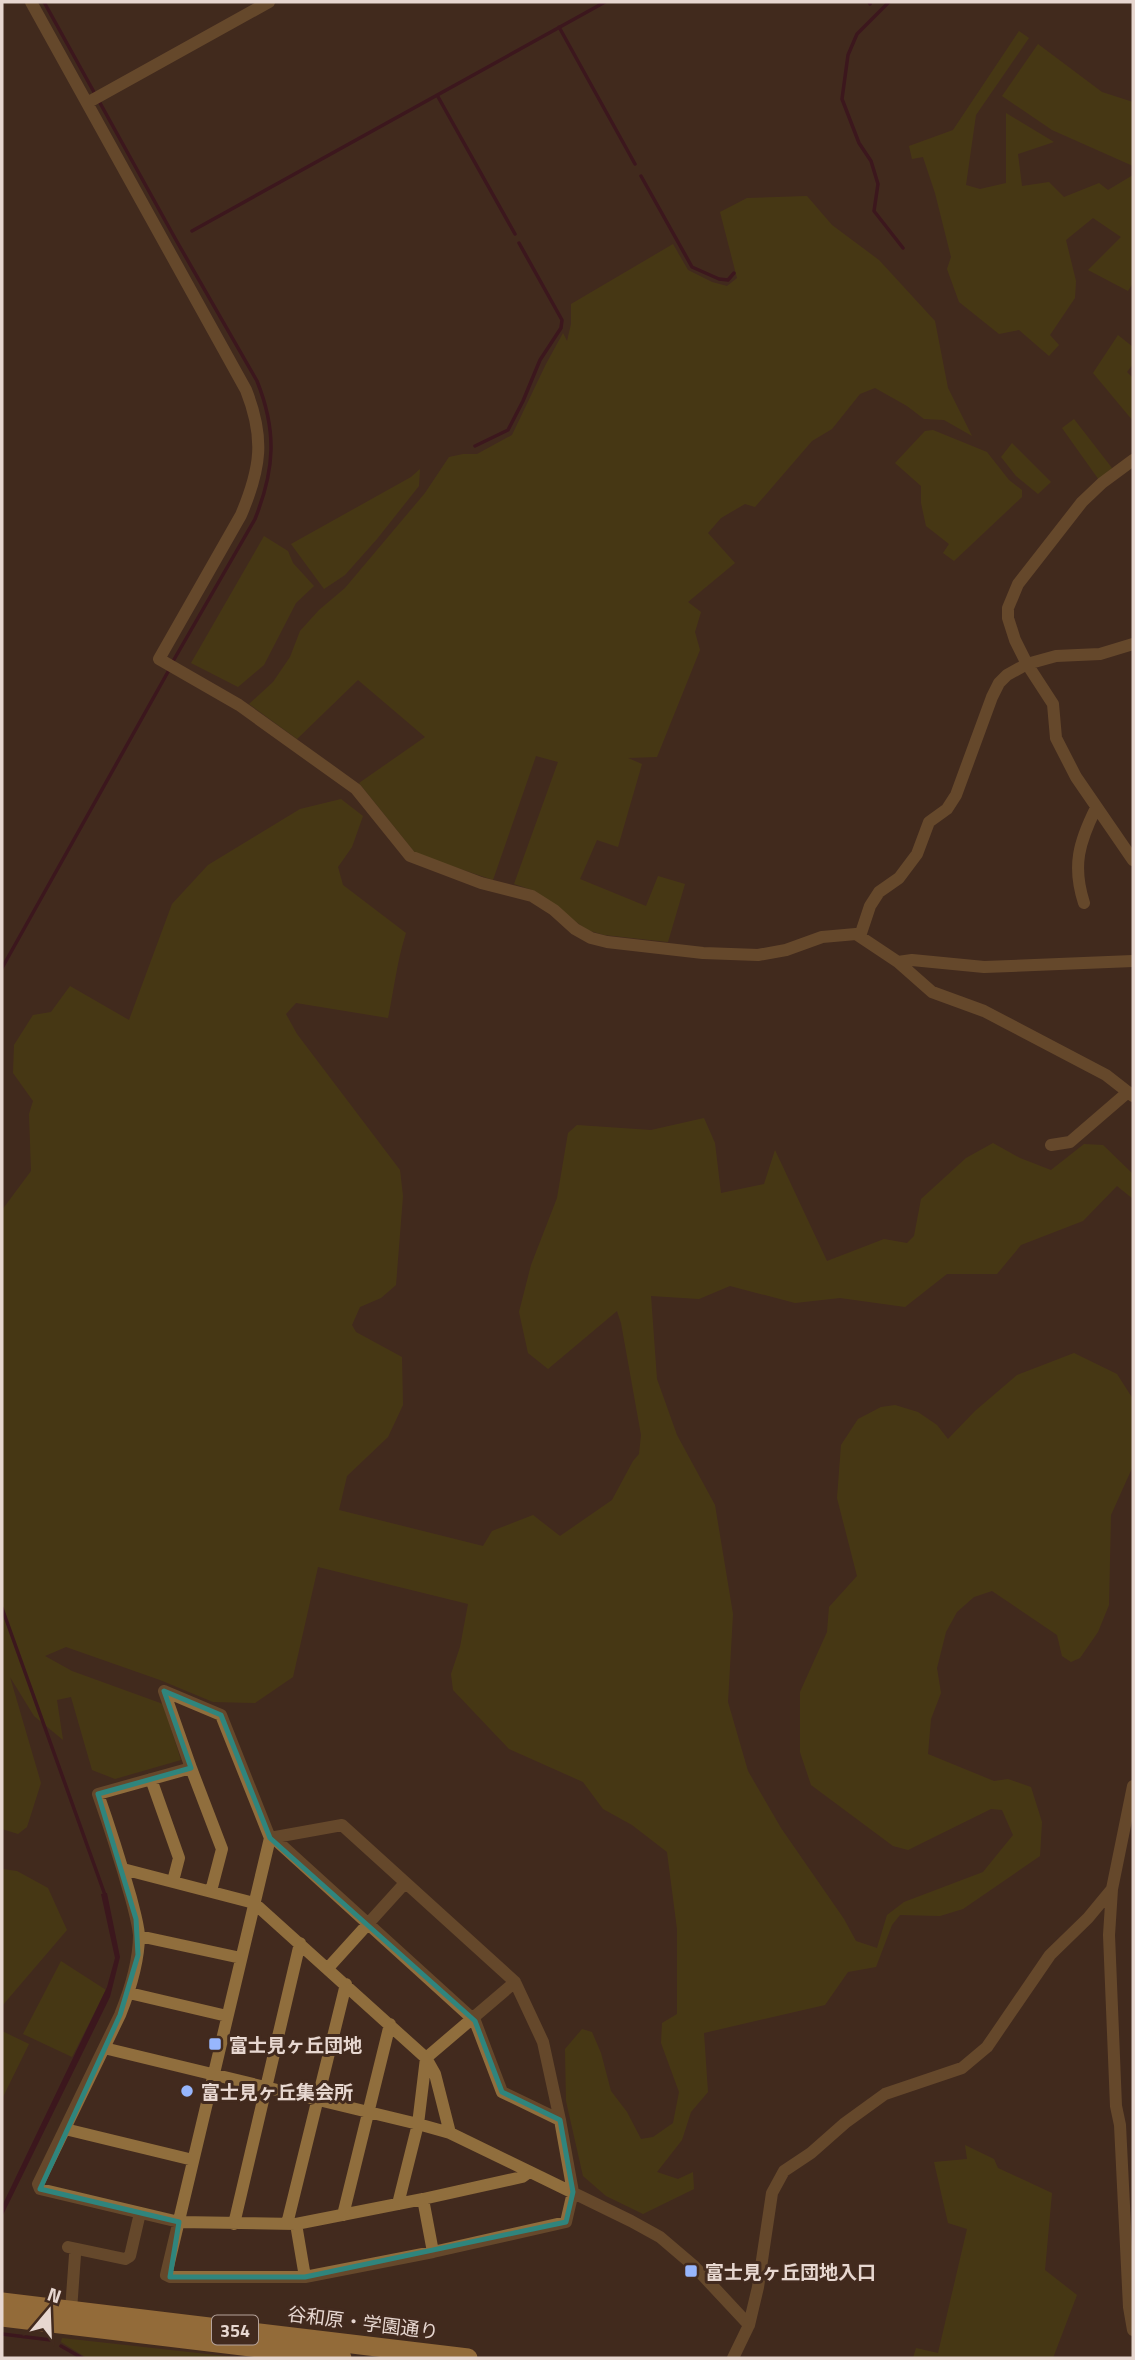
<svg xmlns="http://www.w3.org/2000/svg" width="1135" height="2360" viewBox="0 0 1135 2360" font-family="'Titillium Web','Noto Sans JP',sans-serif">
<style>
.green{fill:#4d480a}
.water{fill:#35001e}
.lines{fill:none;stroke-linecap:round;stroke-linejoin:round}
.stream{stroke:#35001e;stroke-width:3.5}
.minor{stroke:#906e3d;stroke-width:12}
.trunk{stroke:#f6ba5b;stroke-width:19}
.marked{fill:none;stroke:#2f857d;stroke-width:5;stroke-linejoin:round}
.poi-dot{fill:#97b6fd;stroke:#422a1e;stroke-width:2.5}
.labels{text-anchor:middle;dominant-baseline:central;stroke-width:6;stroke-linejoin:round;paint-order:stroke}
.shield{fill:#422a1e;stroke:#b6a39b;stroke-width:2}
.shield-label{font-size:18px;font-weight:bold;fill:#e7d7d0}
.poi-label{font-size:19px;font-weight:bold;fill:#e7d7d0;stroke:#422a1e;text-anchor:start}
.street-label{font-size:19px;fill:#e7d7d0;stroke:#422a1e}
</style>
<rect width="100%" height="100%" fill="#422a1e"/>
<path class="green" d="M1019 31 1029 38 976 115 966 185 980 189 1006 183V113L1054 142 1018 154 1022 186 1049 182 1064 197 1099 183 1108 190 1133 175V283L1128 291 1088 270 1121 237 1093 218 1066 240 1076 281 1075 298 1050 335 1059 345 1049 356 1019 330 999 334 959 302 947 269 951 257 935 193 923 157 912 159 909 146 953 130Z
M1038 44 1102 92 1133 102V166L1052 130 1002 96Z
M807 196 832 225 879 260 935 321 948 388 972 436 944 420 924 419 907 406 875 388 860 394 832 429 812 441 755 507 745 504 721 518 708 533 735 563 688 602 701 612 695 632 700 650 657 757 628 758 642 764 618 847 597 840 580 879 646 906 658 876 685 884 668 942 604 935 587 930 535 891 514 884 558 762 536 756 493 880 416 854 359 783 425 737 358 680 297 739 249 704 273 682 290 657 300 631 319 610 345 588 425 493 449 457 463 454H477L512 435 546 364 563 333 567 341 571 324V304L673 244 688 270 712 282 727 286 737 278 720 212 747 198Z
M1118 335 1133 347V364L1127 372 1133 378V421L1093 373Z
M1074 419 1112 468 1099 480 1062 428Z
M933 430 987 452 1009 480 1022 490V497L954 561 943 553 949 544 926 526 921 503V486L895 463 925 431Z
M1012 443 1051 482 1038 494 1016 476 1001 457Z
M420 469 419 486 377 539 345 575 324 589 291 544 411 477Z
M264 536 288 551 293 563 314 586 296 603 264 665 238 687 191 663Z
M341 799 363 816 352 847 338 867 343 885 406 933C397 961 394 989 388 1018L296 1003 286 1014 297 1034 400 1170 403 1196 396 1285 381 1298 360 1307 352 1325 356 1332 402 1357 403 1405 388 1437 347 1476 339 1510 483 1546 492 1531 533 1515 560 1536 612 1500 633 1461 639 1454 641 1435 621 1323 617 1311 548 1369 528 1353 519 1312 531 1265 557 1198 568 1133 577 1125 651 1130 704 1118 715 1143 721 1193 764 1184 775 1150 827 1261 884 1239 907 1243 914 1236 921 1199 966 1158 993 1143 1020 1158 1051 1170 1084 1144 1103 1145 1133 1174V1199L1117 1186 1083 1221 1021 1245 997 1274H947L905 1307 840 1298 795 1303 730 1286 699 1299 651 1296 657 1379 677 1435 715 1505 733 1614 728 1702 748 1771 781 1828 844 1919 856 1941 877 1948 887 1915 904 1902 983 1872 1013 1835 1002 1810 991 1809 908 1850 893 1846 811 1785 800 1752V1692L827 1632 829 1607 857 1576 837 1498 841 1445 858 1419 881 1407 895 1405 918 1412 937 1425 948 1439 975 1411 1017 1375 1074 1353 1117 1374 1133 1399V1466L1111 1515 1109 1605 1098 1632 1080 1658 1071 1662 1062 1656 1057 1635 992 1591 974 1597 957 1612 946 1632 937 1668 941 1693 931 1719 928 1754 994 1781 1008 1779 1031 1787 1042 1822 1040 1856 963 1909 940 1916 900 1915 892 1925 876 1967 848 1972 825 2005 704 2033 708 2092 691 2112 682 2140 657 2172 678 2179 693 2172 694 2189 643 2214 606 2196 583 2176 566 2101 565 2049 582 2029 592 2032 601 2053 611 2091 627 2112 641 2139 653 2137 673 2123 679 2092 661 2043 662 2023 677 2014V1929L667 1852 632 1825 603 1809 583 1782 509 1749 453 1690 451 1674 460 1647 468 1604 318 1567 293 1677 255 1703 213 1702 160 1680 66 1647 45 1656 72 1671 163 1704 181 1760 115 1779 92 1770 71 1697 57 1700 63 1740 34 1716 10 1677 41 1783 27 1827 18 1834 2 1829V1210L31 1171 29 1114 33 1101 13 1073 14 1045 33 1015 51 1012 70 986 129 1020 172 904 208 865 300 809Z
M2 1869 17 1871 48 1888 67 1930 2 2006Z
M61 1961 106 1990 72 2057 23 2034Z
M2 2031 29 2044 2 2099Z
M965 2145 994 2159 998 2168 1052 2193 1045 2270 1077 2295 1053 2358H913L916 2348 938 2353 967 2229 948 2223 934 2162 967 2159Z
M62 2338 243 2358H87L61 2342Z"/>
<path class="water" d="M107 1893 120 1957 110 1997 2 2217V2206L107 1987 115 1958 101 1894Z"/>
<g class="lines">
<path class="stream" d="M44 2 176 240 257 381C277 431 275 469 255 519L172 663
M869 2 870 4
M889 2 857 34 848 55 842 99 859 143 871 161 878 184 874 211 903 248
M559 27 635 164
M437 95 515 234
M641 176 692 267 719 279 728 280 734 273
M192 231 605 2
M475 446 508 430 523 401 540 360 561 328 562 320 519 243
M2 968 169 670
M2 1608 105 1895
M2 2334 51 2340
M61 2346 82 2358"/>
<path class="minor" d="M31 2 246 390C265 438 261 468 241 515L159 659 239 705 356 789 410 856 481 883 532 896 554 910 575 929 591 938 607 942 703 953 758 955 786 950 822 937 856 934 898 962 932 992 984 1011 1106 1075 1133 1096
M87 103 269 2
M1133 460 1102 483 1082 502 1018 584 1008 608V618L1015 640 1027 664 1053 704 1056 738 1076 777 1133 860
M1084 903C1072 866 1079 842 1096 808
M860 936 870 906 879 892 899 878 917 854 929 822 947 809 956 795 992 697 999 683 1007 675 1027 664 1056 656 1100 654 1133 644
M898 962 912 960 984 967 1133 961
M1051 1145 1070 1142 1128 1092
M164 1691 221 1715 270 1838 166 2275 170 2277H305L433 2252 566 2222 573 2192 560 2120 543 2042 515 1982 342 1825 270 1838
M164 1691 191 1768 98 1794C110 1828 121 1863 131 1898 134 1910 138 1923 139 1935 139 1963 130 1990 120 2015L38 2184 40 2189 179 2222 296 2224 423 2199 522 2177 529 2172
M191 1768 222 1849 211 1891
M151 1779 179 1858 173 1881
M1133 1786 1112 1889 1109 1935 1116 2106 1120 2125 1129 2307 1133 2330
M270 1838 278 1842 475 2021 502 2092 560 2120
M123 1869 254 1903 426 2058 418 2124 398 2204
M139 1936 241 1958
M328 1968 405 1883
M129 1993 227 2016
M104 2048 418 2124 450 2133 631 2221 660 2237 694 2266 749 2325
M65 2129 193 2160
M450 2133 435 2074 426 2058 515 1982
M423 2199 433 2252
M343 2215 390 2024
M234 2224 300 1943
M287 2224 346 1984
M296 2224 305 2277
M68 2247 125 2259 130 2256 140 2213
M71 2310 75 2255
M733 2358 749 2325 758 2287 772 2193 784 2171 811 2153 845 2123 885 2094 962 2068 987 2047 1050 1955 1088 1918 1112 1889"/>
<path class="trunk" d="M2 2302 468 2358
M2 2317 342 2358"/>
</g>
<path d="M0 0H1135V2360H0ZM164 1691 221 1715 270 1838 475 2021 502 2092 560 2120 573 2192 566 2222 305 2277H170L179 2222 40 2189 120 2015 138 1955 136 1919 98 1794 191 1768Z" fill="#422a1e" fill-opacity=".55" fill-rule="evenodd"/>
<path class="marked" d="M164 1691 221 1715 270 1838 475 2021 502 2092 560 2120 573 2192 566 2222 305 2277H170L179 2222 40 2189 120 2015 138 1955 136 1919 98 1794 191 1768Z"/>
<g class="poi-dot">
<rect x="208" y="2037" width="14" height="14" rx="3.5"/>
<circle cx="187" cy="2091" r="7"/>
<rect x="684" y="2264" width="14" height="14" rx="3.5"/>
</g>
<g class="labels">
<rect class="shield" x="212" y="2315.5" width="46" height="29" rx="5"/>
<g class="shield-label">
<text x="235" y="2330">354</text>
</g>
<g class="poi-label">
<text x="229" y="2044">富士見ヶ丘団地</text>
<text x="201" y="2091">富士見ヶ丘集会所</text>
<text x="705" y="2271">富士見ヶ丘団地入口</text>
</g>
<g class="street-label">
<text transform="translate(363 2322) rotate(7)">谷和原・学園通り</text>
</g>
</g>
<rect width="1135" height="2360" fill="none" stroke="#e7d7d0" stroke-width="7"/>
<g transform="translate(49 2311) rotate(19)" stroke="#422a1e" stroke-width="5" paint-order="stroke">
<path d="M0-5L12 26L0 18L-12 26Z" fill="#e7d7d0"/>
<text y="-10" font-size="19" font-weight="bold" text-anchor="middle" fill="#e7d7d0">N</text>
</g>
</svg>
